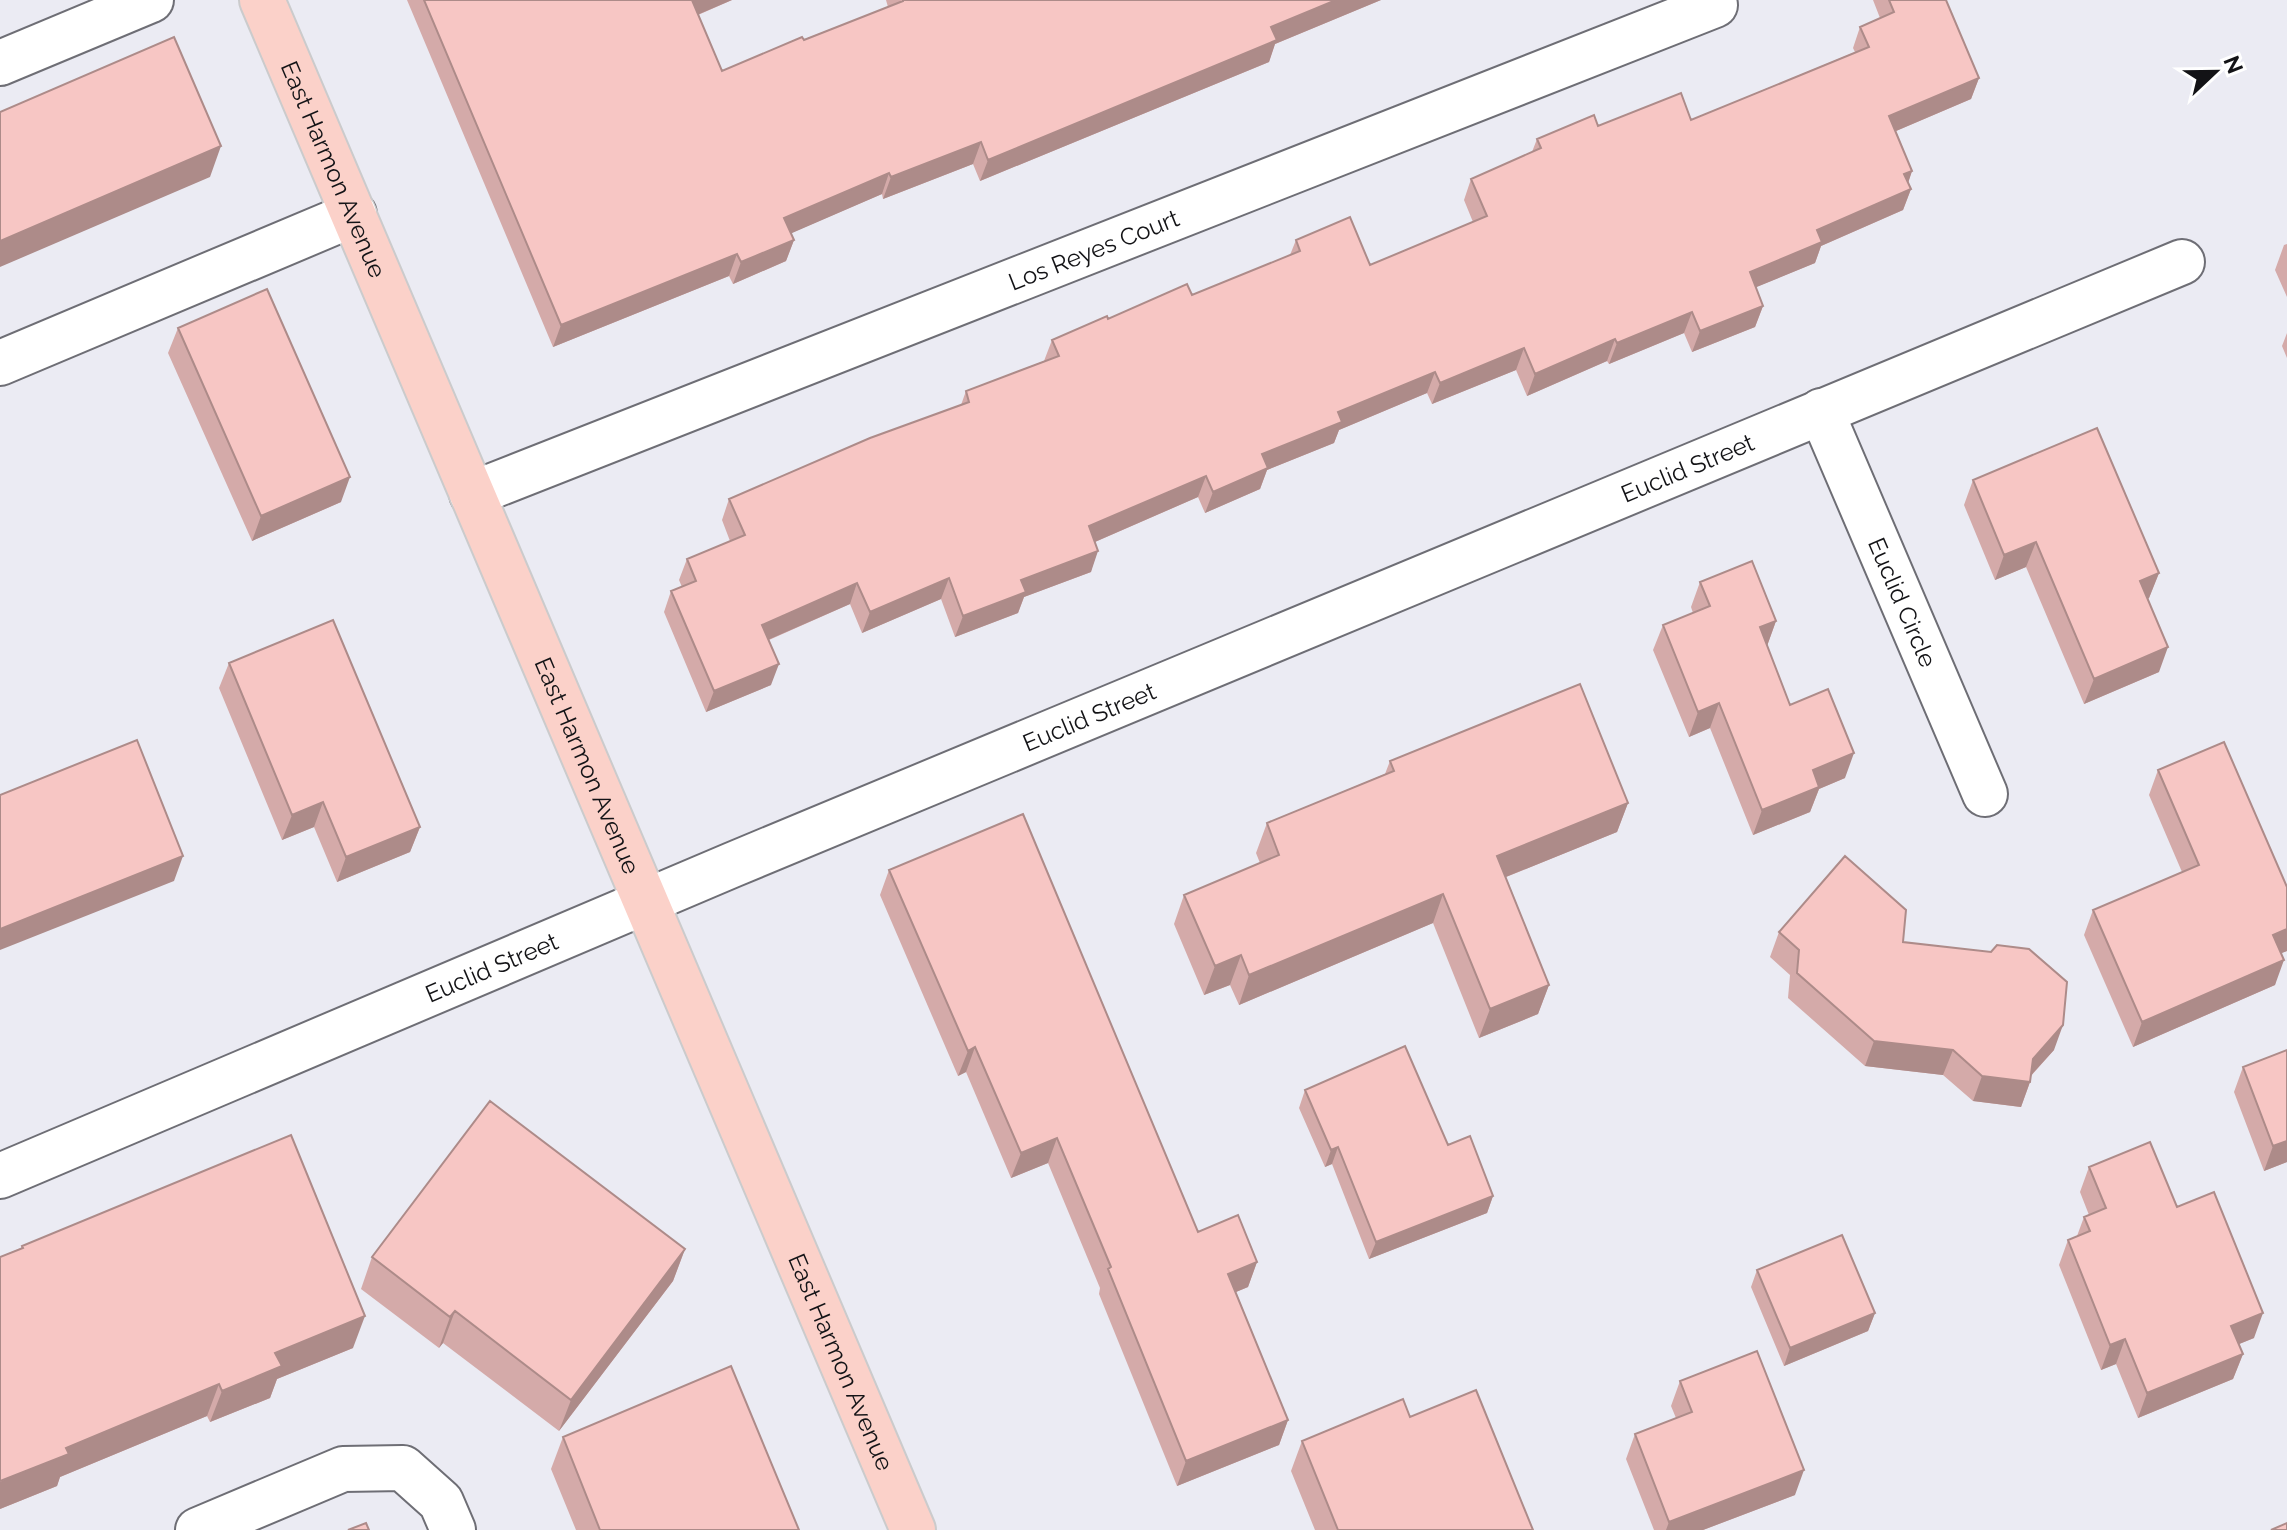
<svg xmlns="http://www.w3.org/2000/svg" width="2287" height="1530" viewBox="0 0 2287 1530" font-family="Raleway,sans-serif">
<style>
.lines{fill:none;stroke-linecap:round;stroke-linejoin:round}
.minor-casing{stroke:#6e6e75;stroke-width:48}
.major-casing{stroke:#cbcbcc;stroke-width:48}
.minor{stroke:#fff;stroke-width:44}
.major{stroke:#fbd1c9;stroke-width:44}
.wall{fill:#d4aaa9}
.shaded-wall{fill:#ad8b89}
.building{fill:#f7c6c4;stroke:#ad8b89;stroke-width:2}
.labels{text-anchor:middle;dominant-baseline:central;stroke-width:7;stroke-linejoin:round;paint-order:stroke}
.street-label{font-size:24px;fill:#131316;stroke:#fff}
</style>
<rect width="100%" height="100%" fill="#ebebf3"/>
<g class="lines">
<g class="minor-casing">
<g id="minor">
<path d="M0 63 151 0"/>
<path d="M0 363 354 214"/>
<path id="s1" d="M1821 411 1985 794"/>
<path id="s2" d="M472 494 1715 5"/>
<path id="s3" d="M0 1176 732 865 2182 262"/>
<path d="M198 1530 343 1469 403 1468 441 1502 453 1530"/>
</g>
</g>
<g class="major-casing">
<g id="major">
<path id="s4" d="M262 0 913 1530"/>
</g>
</g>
<use href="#minor" class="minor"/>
<use href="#major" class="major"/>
</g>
<path class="wall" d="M407 0H732L698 15 722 71 888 7 886 0H1381L1275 44 1269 62 980 181 973 164 883 199 882 194 791 233 794 240 786 261 733 284 729 276 553 347Z
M1873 0H1946L1979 78 1971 99 1896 131 1912 171 1908 183 1911 189 1903 210 1821 246 1815 263 1756 287 1763 306 1755 327 1692 352 1684 333 1609 364 1607 361 1527 396 1516 370 1432 404 1427 393 1339 430 1334 443 1267 470 1260 489 1205 513 1198 497 1095 542 1091 572 1024 597 1018 613 955 637 941 599 862 633 850 604 769 640 771 685 706 712 664 612 671 591 682 587 679 580 687 559 730 541 722 520 729 499 961 405 966 391 1044 361 1052 340 1108 319 1192 295 1290 255 1296 240 1370 265 1473 222 1464 200 1471 179 1532 152 1537 139 1598 126 1691 120 1855 52 1853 48 1860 27 1880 18Z
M2287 244V297L2275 270 2284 245Z
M178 328 341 502 252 541 168 353Z
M2287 333V358L2282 346Z
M1973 480 2159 573 2149 598 2148 599 2159 672 2084 704 2026 567 1995 580 1964 505Z
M1700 582 1776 621 1767 646 1790 705 1845 778 1819 789 1810 812 1753 835 1710 728 1689 737 1653 650 1663 625 1693 613 1691 607Z
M229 663 420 827 410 852 337 882 314 827 282 840 219 688Z
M1390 761 1628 803 1617 832 1506 877 1549 985 1538 1014 1479 1038 1433 923 1239 1005 1230 985 1204 995 1174 924 1184 895 1260 863 1256 853 1267 823 1385 774Z
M2158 770 2287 887V951L2281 953 2275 985 2133 1047 2084 935 2093 910 2182 872 2149 795Z
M889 870 1198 1232 1257 1262 1248 1287 1236 1292 1288 1420 1279 1445 1177 1486 1099 1294 1100 1288 1048 1163 1011 1178 966 1072 958 1076 880 895Z
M1779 932 1903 942 2054 1050 2031 1076 2030 1082 2021 1107 1973 1101 1943 1075 1865 1066 1788 998 1790 975 1770 957Z
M2243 1067 2287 1162 2264 1171 2234 1092Z
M1305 1090 1448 1145 1493 1196 1487 1213 1369 1259 1332 1164 1325 1167 1299 1108Z
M2089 1167 2177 1207 2254 1338 2239 1344 2243 1354 2233 1379 2138 1418 2116 1364 2101 1370 2059 1265 2068 1240 2077 1236 2084 1217 2089 1215 2080 1192Z
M22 1246 353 1348 277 1379 270 1398 210 1422 207 1416 60 1477 57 1486 0 1509V1257L21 1248Z
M685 1249 673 1281 559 1431 443 1343 439 1348 361 1289 372 1257Z
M1757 1270 1875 1313 1868 1331 1784 1366 1751 1287Z
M1680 1381 1795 1495 1703 1530H1654L1626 1459 1635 1434 1676 1418 1671 1406Z
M1410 1417 1533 1530H1315L1291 1471 1302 1441Z
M563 1437 799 1530H576L551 1469Z"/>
<path class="shaded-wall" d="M691 0H732L683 21Z
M1336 0H1381L1275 44 1269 62 980 181 988 160 1271 27Z
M1979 78 1971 99 1882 137 1889 116Z
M981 142 973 164 883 199 891 177Z
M221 146 210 177 0 267V241Z
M1912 171 1905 192 1911 189 1903 210 1821 246 1815 263 1742 293 1750 272 1904 174Z
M889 173 882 194 776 240 784 218Z
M794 240 786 261 733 284 741 262Z
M737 254 729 276 553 347 561 325Z
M1763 306 1755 327 1692 352 1700 331Z
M1692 312 1684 333 1609 364 1617 343Z
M1615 339 1607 361 1527 396 1535 374Z
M1524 348 1516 370 1432 404 1440 383Z
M1435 372 1427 393 1339 430 1334 443 1267 470 1260 489 1205 513 1213 492 1262 454 1338 412Z
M1206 476 1198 497 1081 548 1089 526Z
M350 477 341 502 252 541 261 516Z
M2036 542 2026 567 1995 580 2004 555Z
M1098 551 1091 572 1024 597 1018 613 955 637 963 616 1021 580Z
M2159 573 2149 598 2131 606 2140 581Z
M949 578 941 599 862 633 870 612Z
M857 583 850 604 754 646 762 625Z
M1776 621 1767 646 1760 627Z
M2168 647 2159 672 2084 704 2094 679Z
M779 664 771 685 706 712 714 691Z
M1719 703 1710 728 1689 737 1698 712Z
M1854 753 1845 778 1819 789 1810 812 1753 835 1762 810 1813 770Z
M323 802 314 827 282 840 292 815Z
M1628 803 1617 832 1486 885 1497 856Z
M420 827 410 852 337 882 346 857Z
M183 856 174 881 0 950V929Z
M1443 894 1433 923 1239 1005 1249 975Z
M2287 929V951L2264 960 2273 935Z
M1241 955 1230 985 1204 995 1215 966Z
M2284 960 2275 985 2133 1047 2142 1022Z
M1549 985 1538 1014 1479 1038 1490 1009Z
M2063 1025 2054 1050 2026 1081 2030 1082 2021 1107 1973 1101 1982 1076 2033 1059Z
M1874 1041 1953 1050 1943 1075 1865 1066Z
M975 1047 966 1072 958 1076 968 1051Z
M1057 1138 1048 1163 1011 1178 1021 1153Z
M2287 1141V1162L2264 1171 2273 1146Z
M1338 1147 1332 1164 1325 1167 1331 1150Z
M1493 1196 1487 1213 1369 1259 1376 1242Z
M685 1249 673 1281 559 1431 571 1400Z
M1257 1262 1248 1287 1219 1299 1228 1274Z
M455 1311 443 1343 439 1348 450 1317Z
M1875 1313 1868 1331 1784 1366 1790 1348Z
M2263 1313 2254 1338 2222 1351 2231 1326Z
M365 1316 353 1348 277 1379 270 1398 210 1422 222 1391 275 1353Z
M2125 1339 2116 1364 2101 1370 2110 1345Z
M2243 1354 2233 1379 2138 1418 2147 1393Z
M219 1384 207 1416 60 1477 57 1486 0 1509V1482L66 1448Z
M1288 1420 1279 1445 1177 1486 1186 1461Z
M1804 1470 1795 1495 1703 1530H1666L1669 1522Z"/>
<path class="building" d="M424 0H692L722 71 802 37 804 40 903 1V0H1336L1271 27 1277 40 988 160 981 142 891 177 889 173 784 218 794 240 741 262 737 254 561 325Z
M1889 0H1946L1979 78 1889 116 1912 171 1904 174 1911 189 1817 230 1822 242 1750 272 1763 306 1700 331 1692 312 1617 343 1615 339 1535 374 1524 348 1440 383 1435 372 1338 412 1342 422 1262 454 1268 468 1213 492 1206 476 1089 526 1098 551 1021 580 1026 592 963 616 949 578 870 612 857 583 762 625 779 664 714 691 671 591 696 581 687 559 745 535 729 499 870 438 969 402 966 391 1059 356 1052 340 1107 316 1108 319 1187 284 1192 295 1300 251 1296 240 1350 217 1370 265 1487 216 1471 179 1541 148 1537 139 1594 115 1598 126 1681 93 1691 120 1869 47 1860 27 1894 12Z
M174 37 221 146 0 241V112Z
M267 289 350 477 261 516 178 328Z
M2097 428 2159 573 2140 581 2168 647 2094 679 2036 542 2004 555 1973 480Z
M1752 561 1776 621 1760 627 1790 705 1828 689 1854 753 1813 770 1819 787 1762 810 1719 703 1698 712 1663 625 1710 606 1700 582Z
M333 620 420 827 346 857 323 802 292 815 229 663Z
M1580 684 1628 803 1497 856 1549 985 1490 1009 1443 894 1249 975 1241 955 1215 966 1184 895 1279 855 1267 823 1394 771 1390 761Z
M137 740 183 856 0 929V795Z
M2224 742 2287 887V929L2273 935 2284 960 2142 1022 2093 910 2199 865 2158 770Z
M1023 814 1198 1232 1238 1215 1257 1262 1228 1274 1288 1420 1186 1461 1108 1269 1111 1267 1057 1138 1021 1153 975 1047 968 1051 889 870Z
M1845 856 1906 910 1903 942 1991 952 1997 945 2029 949 2067 982 2063 1025 2033 1059 2030 1082 1982 1076 1953 1050 1874 1041 1797 973 1799 950 1779 932Z
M1405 1046 1448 1145 1470 1136 1493 1196 1376 1242 1338 1147 1331 1150 1305 1090Z
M2287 1050V1141L2273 1146 2243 1067Z
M490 1101 685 1249 571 1400 455 1311 450 1317 372 1257Z
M291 1135 365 1316 275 1353 282 1366 222 1391 219 1384 66 1448 69 1454 0 1481V1257L23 1248 22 1246Z
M2150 1142 2177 1207 2214 1192 2263 1313 2231 1326 2243 1354 2147 1393 2125 1339 2110 1345 2068 1240 2090 1231 2084 1217 2106 1208 2089 1167Z
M1842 1235 1875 1313 1790 1348 1757 1270Z
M1757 1351 1804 1470 1669 1522 1635 1434 1692 1412 1680 1381Z
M731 1366 799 1530H600L563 1437Z
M1476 1390 1533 1530H1338L1302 1441 1403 1399 1410 1417Z
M366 1523 369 1530H348Z
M2287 1523V1530H2271Z"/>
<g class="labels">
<g class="street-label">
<text stroke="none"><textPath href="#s4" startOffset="184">East Harmon Avenue</textPath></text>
<text stroke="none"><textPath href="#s2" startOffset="668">Los Reyes Court</textPath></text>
<text stroke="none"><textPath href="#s3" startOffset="1830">Euclid Street</textPath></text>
<text stroke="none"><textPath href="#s1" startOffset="208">Euclid Circle</textPath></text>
<text stroke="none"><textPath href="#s3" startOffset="1182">Euclid Street</textPath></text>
<text stroke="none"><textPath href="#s4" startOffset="832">East Harmon Avenue</textPath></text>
<text stroke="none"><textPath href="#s3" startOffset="534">Euclid Street</textPath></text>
<text stroke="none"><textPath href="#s4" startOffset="1480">East Harmon Avenue</textPath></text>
</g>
</g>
<g transform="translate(2215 72) rotate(68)" stroke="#ffffff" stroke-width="6" paint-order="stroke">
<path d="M0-6L14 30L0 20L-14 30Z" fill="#131316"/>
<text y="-12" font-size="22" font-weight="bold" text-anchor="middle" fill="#131316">N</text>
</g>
</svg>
